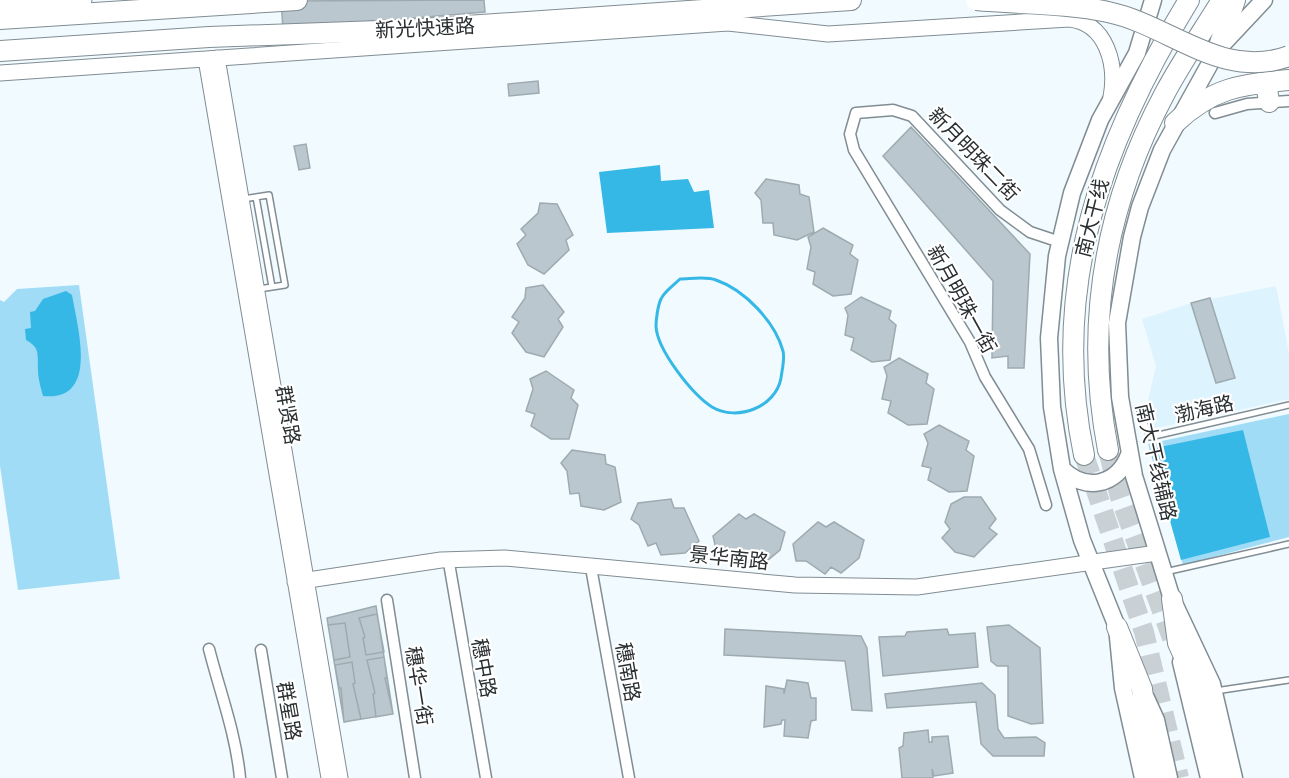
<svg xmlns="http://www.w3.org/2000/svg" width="1289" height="778" viewBox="0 0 1289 778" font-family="'Fira Sans','Noto Sans SC',sans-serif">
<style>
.built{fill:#ddf3fe}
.green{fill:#a0dcf6}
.water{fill:#35b8e6}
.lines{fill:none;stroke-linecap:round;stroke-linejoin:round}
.stream{stroke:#35b8e6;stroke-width:3}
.building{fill:#bac7ce;stroke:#9dabb0;stroke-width:1.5}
.highway-tunnel{stroke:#c9d1d5;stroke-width:20;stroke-dasharray:20 10;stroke-linecap:butt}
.lane-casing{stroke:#808d93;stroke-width:8}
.street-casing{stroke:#808d93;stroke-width:13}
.secondary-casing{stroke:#808d93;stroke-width:17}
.primary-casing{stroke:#808d93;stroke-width:19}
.highway-casing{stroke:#808d93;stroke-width:22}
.lane{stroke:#fff;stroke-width:5}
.street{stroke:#fff;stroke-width:10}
.secondary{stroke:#fff;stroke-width:15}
.primary{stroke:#fff;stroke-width:16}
.highway{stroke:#fff;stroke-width:20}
.highway-bridge-casing{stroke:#808d93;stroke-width:22;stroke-linecap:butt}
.highway-bridge{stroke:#fff;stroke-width:20}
.labels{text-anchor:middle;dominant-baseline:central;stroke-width:4.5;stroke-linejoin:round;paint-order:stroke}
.street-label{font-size:20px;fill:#2a2f31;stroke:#fff}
</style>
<rect width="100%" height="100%" fill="#f1fafe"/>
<path class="built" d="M1276 286 1289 354V399L1153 429 1147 405 1156 366 1142 319 1191 303Z"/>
<path class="green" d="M79 285 120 579 18 590 0 466V300L4 302 17 289Z
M1289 414V537L1183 565 1148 444Z"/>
<path class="water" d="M660 165 661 181 688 179 694 192 709 190 714 228 607 233 599 172Z
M66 291 72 295C78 329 99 402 43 396 41 388 38 379 38 370 37 355 41 348 26 340L25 329 31 328 30 312 35 311 43 299Z
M1243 430 1270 537 1181 560 1150 449Z"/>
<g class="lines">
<path class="stream" d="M680 279C690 279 706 276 716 280 745 290 775 322 783 351 785 359 782 370 781 378 776 407 737 422 712 407 692 394 657 350 656 326 656 319 658 305 661 299 664 292 674 285 680 279Z"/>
</g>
<path class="building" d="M484 0 485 12 283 29 281 1Z
M538 81 539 93 509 96 508 84Z
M911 127 1030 254 1024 368H1008V356L992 358 993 281 883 156Z
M306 144 310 168 299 170 294 146Z
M766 179 799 185 800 194 809 197 814 232 797 240 774 235 773 223H763L761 200 755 193Z
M540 203 557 204 573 235 566 240 569 250 544 274 528 265 517 244 526 235 521 229 538 213Z
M823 228 853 245 850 254 858 260 851 294 833 296 813 284 815 272 807 269 811 247 808 237Z
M543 285 564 312 558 319 563 327 544 357 526 352 512 333 519 322 512 317 525 298 526 288Z
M861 297 891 311 889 319 896 325 890 360 872 362 851 350 854 338 845 335 848 315 845 308Z
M1210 298 1235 378 1216 383 1191 303Z
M899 358 928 374 926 383 934 389 927 424 908 425 888 413 891 401 882 399 887 376 884 367Z
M546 371 574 390 571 398 578 405 569 439H551L531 426 535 414 526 411 533 389 530 379Z
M939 425 969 441 966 450 974 456 967 491 949 492 928 480 931 468 922 466 928 443 924 434Z
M572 450 605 455 606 464 615 467 621 502 604 510 581 506 579 493 570 494 567 471 561 463Z
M964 497H981L996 519 989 528 997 534 974 557 955 552 942 538 950 529 945 522 951 504Z
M671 499 674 508H684L699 541 685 553 661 555 656 543 648 546 639 525 631 519 638 503Z
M739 514 746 519 754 514 785 532 780 550 762 565 751 558 746 566 726 553H717L713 536Z
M818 522 826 527 834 522 864 540 859 558 841 573 831 567 825 574 806 561H796L793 544Z
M376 606 393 714 344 722 327 618Z
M377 614 384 652 366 655 363 638 365 637 359 618Z
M345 623 350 657 334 660 328 625Z
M1009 625 1040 648 1043 723 1031 724 1008 716V666H997L991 661 987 627Z
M725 629 861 636 867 648 872 711 852 710 845 661 724 655Z
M947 629 949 635 975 633 978 667 883 676 879 637 905 636 907 632Z
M384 657 387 678H385L393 714 376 717 373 694 375 693 367 660Z
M352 662 355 683 353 684 361 719 344 722 341 688H339L335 665Z
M787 680 808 683 811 698H816V720L811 721 808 738 784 736 785 720H782L781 724 764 727 766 686 784 689V694Z
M982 683 995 695 998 729 1004 738 1036 737 1045 743 1044 756H993L981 744 976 702 887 708 885 694Z
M928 730 929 742H932V737L948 736 953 773 934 776 932 769 933 778H902L899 748 903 746 904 733Z"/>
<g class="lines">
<path class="highway-tunnel" d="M1108 450 1120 497 1172 638
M1084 455 1144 632 1179 778"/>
<g class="lane-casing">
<path id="lane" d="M256 197 272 287
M243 199 269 195 285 285 259 289
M1140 413 1150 437 1289 405
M1165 572 1289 544
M1222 690 1289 680"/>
</g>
<g class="street-casing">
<path id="street" d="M1215 113 1247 104 1289 101
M1046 505 1029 449 985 377 970 342 854 150 850 134 856 113 893 110 912 116 1000 210 1030 232 1060 242
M449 563 486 778
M592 573 629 778
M387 600 415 778
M209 649C220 692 236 734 240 778
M261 650 282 778"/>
</g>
<g class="secondary-casing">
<path id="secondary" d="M0 4 84 0
M217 58 340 778
M206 59 329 778
M0 73 728 23 828 34 1069 19C1107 23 1117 65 1111 97
M295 582 441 560 505 558 795 585 917 587 1157 553"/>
</g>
<g class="primary-casing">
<path id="primary" d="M1062 469C1085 492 1117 486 1129 455
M1181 662 1209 778
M1146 698 1156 720 1169 778
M1143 778 1123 688 1117 627 1082 540 1062 469 1052 407 1049 338 1057 256 1072 193 1100 120 1137 53 1153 0
M1234 778 1212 684 1172 599 1134 476 1120 397 1117 323 1132 237 1140 207 1162 150 1218 49 1264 0"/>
</g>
<g class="highway-casing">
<path id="highway" d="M0 19 297 0
M1218 49 1235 0
M0 51 209 37 407 30 851 0
M1266 82 1269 102
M1175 123C1212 88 1241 84 1289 80
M1108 450C1084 325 1105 205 1165 93 1182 61 1203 31 1222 0
M1084 455C1049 287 1102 142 1189 0
M1172 599 1178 643 1198 687 1221 778
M1117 627 1142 689 1146 724 1158 778"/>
</g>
<use href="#lane" class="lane"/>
<use href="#street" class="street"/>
<use href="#secondary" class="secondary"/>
<use href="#primary" class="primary"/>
<use href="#highway" class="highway"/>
<g class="highway-bridge-casing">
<path id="highway-bridge" d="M976 0C1020 4 1066 3 1108 12 1170 25 1222 81 1289 56"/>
</g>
<use href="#highway-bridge" class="highway-bridge"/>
</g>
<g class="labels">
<g class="street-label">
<text transform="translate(425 28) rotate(-3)">新光快速路</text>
<text transform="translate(974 154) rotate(46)">新月明珠二街</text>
<text transform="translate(1092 218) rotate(-76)">南大干线</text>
<text transform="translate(962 299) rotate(61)">新月明珠一街</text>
<text transform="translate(1204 409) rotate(-13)">渤海路</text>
<text transform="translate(288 415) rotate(80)">群贤路</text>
<text transform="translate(1156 462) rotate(77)">南大干线辅路</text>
<text transform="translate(729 558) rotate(6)">景华南路</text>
<text transform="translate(484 668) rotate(80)">穗中路</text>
<text transform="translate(628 672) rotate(80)">穗南路</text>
<text transform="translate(419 686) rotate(81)">穗华一街</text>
<text transform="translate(289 711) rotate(80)">群星路</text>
</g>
</g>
</svg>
